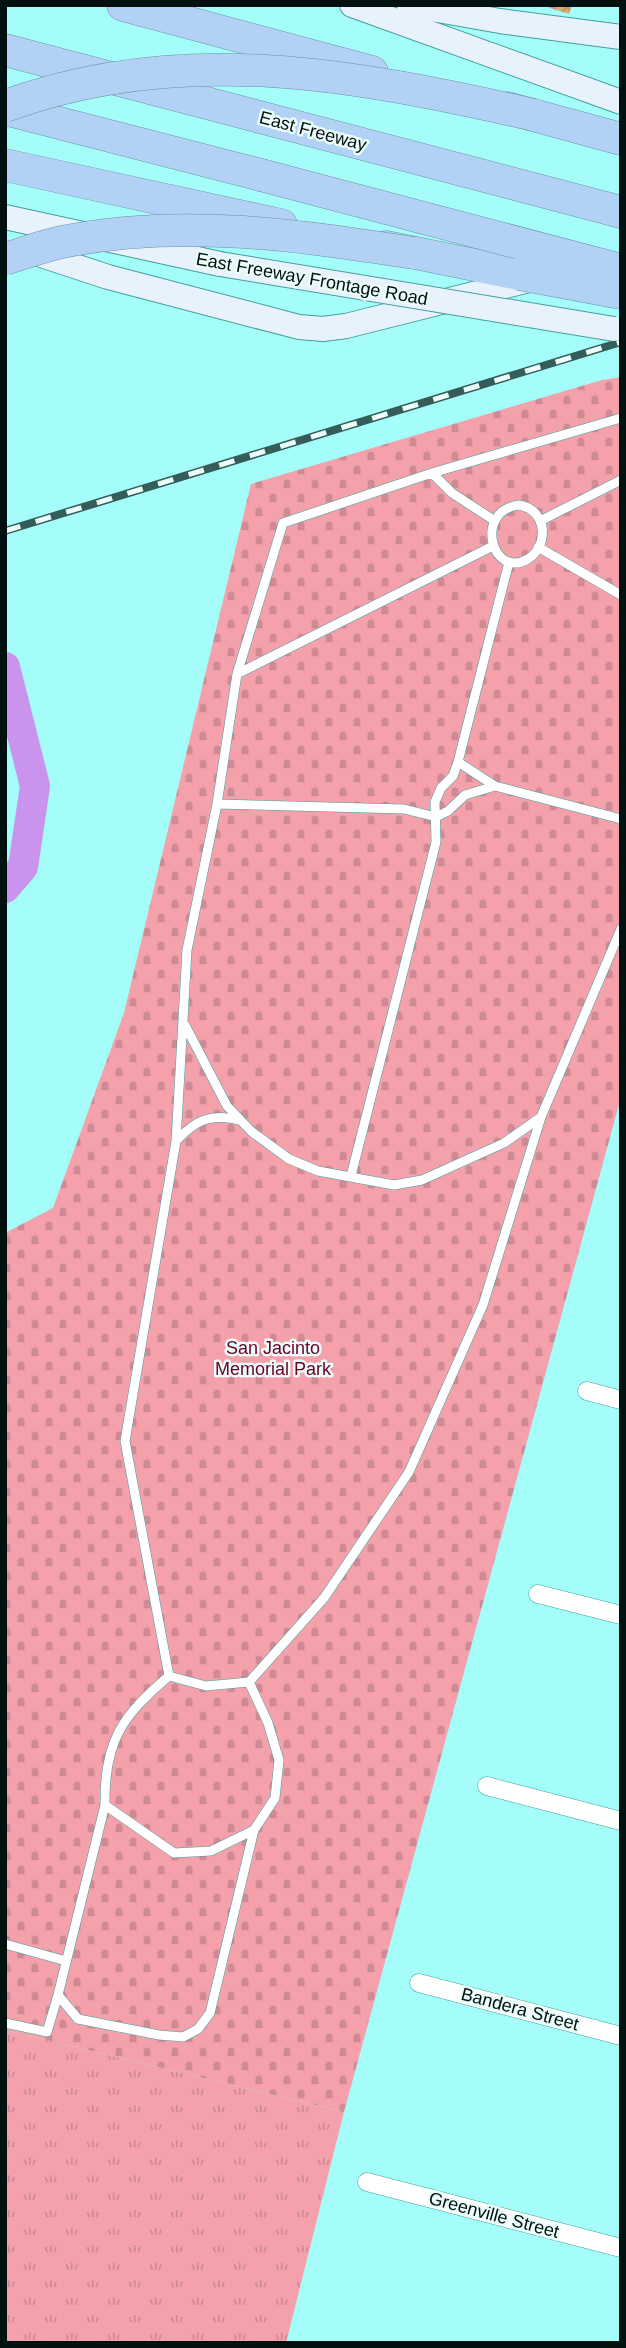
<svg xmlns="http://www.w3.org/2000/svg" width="626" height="2348" viewBox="0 0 626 2348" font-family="Arial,sans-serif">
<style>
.grass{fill:url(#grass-tufts)}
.cemetery{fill:url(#cemetery-stones)}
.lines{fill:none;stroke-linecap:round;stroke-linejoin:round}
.river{stroke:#ca93ee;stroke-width:30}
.building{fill:url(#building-cross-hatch)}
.service-casing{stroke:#449f9b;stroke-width:10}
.minor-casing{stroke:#449f9b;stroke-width:19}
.secondary-casing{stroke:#449f9b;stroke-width:26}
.motorway-casing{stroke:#738ea5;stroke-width:33}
.service{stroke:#fff;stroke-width:9}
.minor{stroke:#fff;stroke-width:18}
.secondary{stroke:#e8f2fc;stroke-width:24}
.motorway{stroke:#b1d2f5;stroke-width:32}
.rail-casing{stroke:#345c59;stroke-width:8}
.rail{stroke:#ebfcfa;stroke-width:5;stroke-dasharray:16;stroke-linecap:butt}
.secondary-bridge-casing{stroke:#449f9b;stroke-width:26;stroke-linecap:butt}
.motorway-bridge-casing{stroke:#738ea5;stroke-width:33;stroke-linecap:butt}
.secondary-bridge{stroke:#e8f2fc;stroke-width:24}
.motorway-bridge{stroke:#b1d2f5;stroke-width:32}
.labels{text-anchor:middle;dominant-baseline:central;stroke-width:5;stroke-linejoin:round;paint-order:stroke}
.street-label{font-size:18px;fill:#001110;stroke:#ebfcfa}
.park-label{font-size:18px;fill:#6a0024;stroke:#ebfcfa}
</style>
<defs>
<pattern id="grass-tufts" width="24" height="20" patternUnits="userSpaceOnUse" patternTransform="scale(1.75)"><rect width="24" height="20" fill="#f4a1ac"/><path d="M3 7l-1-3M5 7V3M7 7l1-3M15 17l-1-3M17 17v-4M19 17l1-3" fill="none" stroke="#cf8a93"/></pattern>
<pattern id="cemetery-stones" width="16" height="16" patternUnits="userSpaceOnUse" patternTransform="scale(1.75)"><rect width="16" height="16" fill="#f4a1ac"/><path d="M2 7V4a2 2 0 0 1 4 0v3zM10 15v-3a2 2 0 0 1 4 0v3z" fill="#cf8a93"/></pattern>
<pattern id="building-cross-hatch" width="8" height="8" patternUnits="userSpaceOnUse" patternTransform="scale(1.75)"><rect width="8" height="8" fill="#d8ac77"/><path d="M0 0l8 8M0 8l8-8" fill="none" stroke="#b89366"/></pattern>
</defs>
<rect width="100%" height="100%" fill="#a4fdf8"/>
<path class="grass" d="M5 2030 344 2112 286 2343H5Z"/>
<path class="cemetery" d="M621 377V1097L344 2112 5 2030V1233L53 1208 124 1013 251 484 602 380Z"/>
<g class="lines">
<path class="river" d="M5 667 35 786 23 867 5 888"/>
</g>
<path class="building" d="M541 5H572L569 14Z"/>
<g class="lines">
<g class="service-casing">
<path id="service" d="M432 473 621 418
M519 505C537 508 546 524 541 542 539 549 534 555 528 559 492 580 473 511 519 505Z
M540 521 621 480
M538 547 621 595
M237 674 283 523 432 473 452 493 495 521
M458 762 495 786 621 819
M217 804 404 809 436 817 448 811 465 795 495 786
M185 1025 227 1106 252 1132 289 1159 318 1171 394 1185 422 1180 504 1143 541 1117 621 929
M177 1140C196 1120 211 1113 239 1120
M351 1176 436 842 435 802 441 788 453 776 458 762 509 562
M169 1676 125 1441 176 1141 187 950 217 804 237 674 493 546
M105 1805 174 1853 211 1851 254 1830 275 1798 279 1760 268 1723 249 1682
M5 1944 66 1961
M58 1995 78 2019 159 2035 183 2037 198 2029 210 2013 254 1830
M5 2023 47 2032 58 1995 105 1805C104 1741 122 1716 169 1676L206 1686 249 1682 324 1598 409 1472 483 1305 541 1117"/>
</g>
<g class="minor-casing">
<path id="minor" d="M587 1391 621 1400
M538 1594 621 1615
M487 1786 621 1821
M419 1983 621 2036
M367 2182 621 2248"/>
</g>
<g class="secondary-casing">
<path id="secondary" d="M352 5 621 102
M409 5 500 21 621 37
M5 217 220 264
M26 250 108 277 299 327 323 329 346 326 533 279"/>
</g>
<g class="motorway-casing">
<path id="motorway" d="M123 5 372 72
M5 50 621 212
M507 108 621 139
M5 109 261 175
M5 165 281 225
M386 247 519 274"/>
</g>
<use href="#service" class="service"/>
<use href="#minor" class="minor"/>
<use href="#secondary" class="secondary"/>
<use href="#motorway" class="motorway"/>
<g class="rail-casing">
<path id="rail" d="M5 531 621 342"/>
</g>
<use href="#rail" class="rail"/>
<g class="secondary-bridge-casing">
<path id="secondary-bridge" d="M220 264 614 329"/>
</g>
<g class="motorway-bridge-casing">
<path id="motorway-bridge" d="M5 106C182 41 357 75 534 115
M261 175 621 270
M5 259C24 253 43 246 62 242 180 218 297 235 414 253
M519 274 621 293"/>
</g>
<use href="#secondary-bridge" class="secondary-bridge"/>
<use href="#motorway-bridge" class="motorway-bridge"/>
</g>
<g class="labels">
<g class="street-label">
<text transform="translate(313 131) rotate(15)">East Freeway</text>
<text transform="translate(312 279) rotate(10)">East Freeway Frontage Road</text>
<text transform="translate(520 2009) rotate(15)">Bandera Street</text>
<text transform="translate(494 2215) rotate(15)">Greenville Street</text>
</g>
<g class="park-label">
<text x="273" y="1348">San Jacinto<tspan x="273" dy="21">Memorial Park</tspan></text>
</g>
</g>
<rect width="626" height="2348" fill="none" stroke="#001110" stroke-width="14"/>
</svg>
